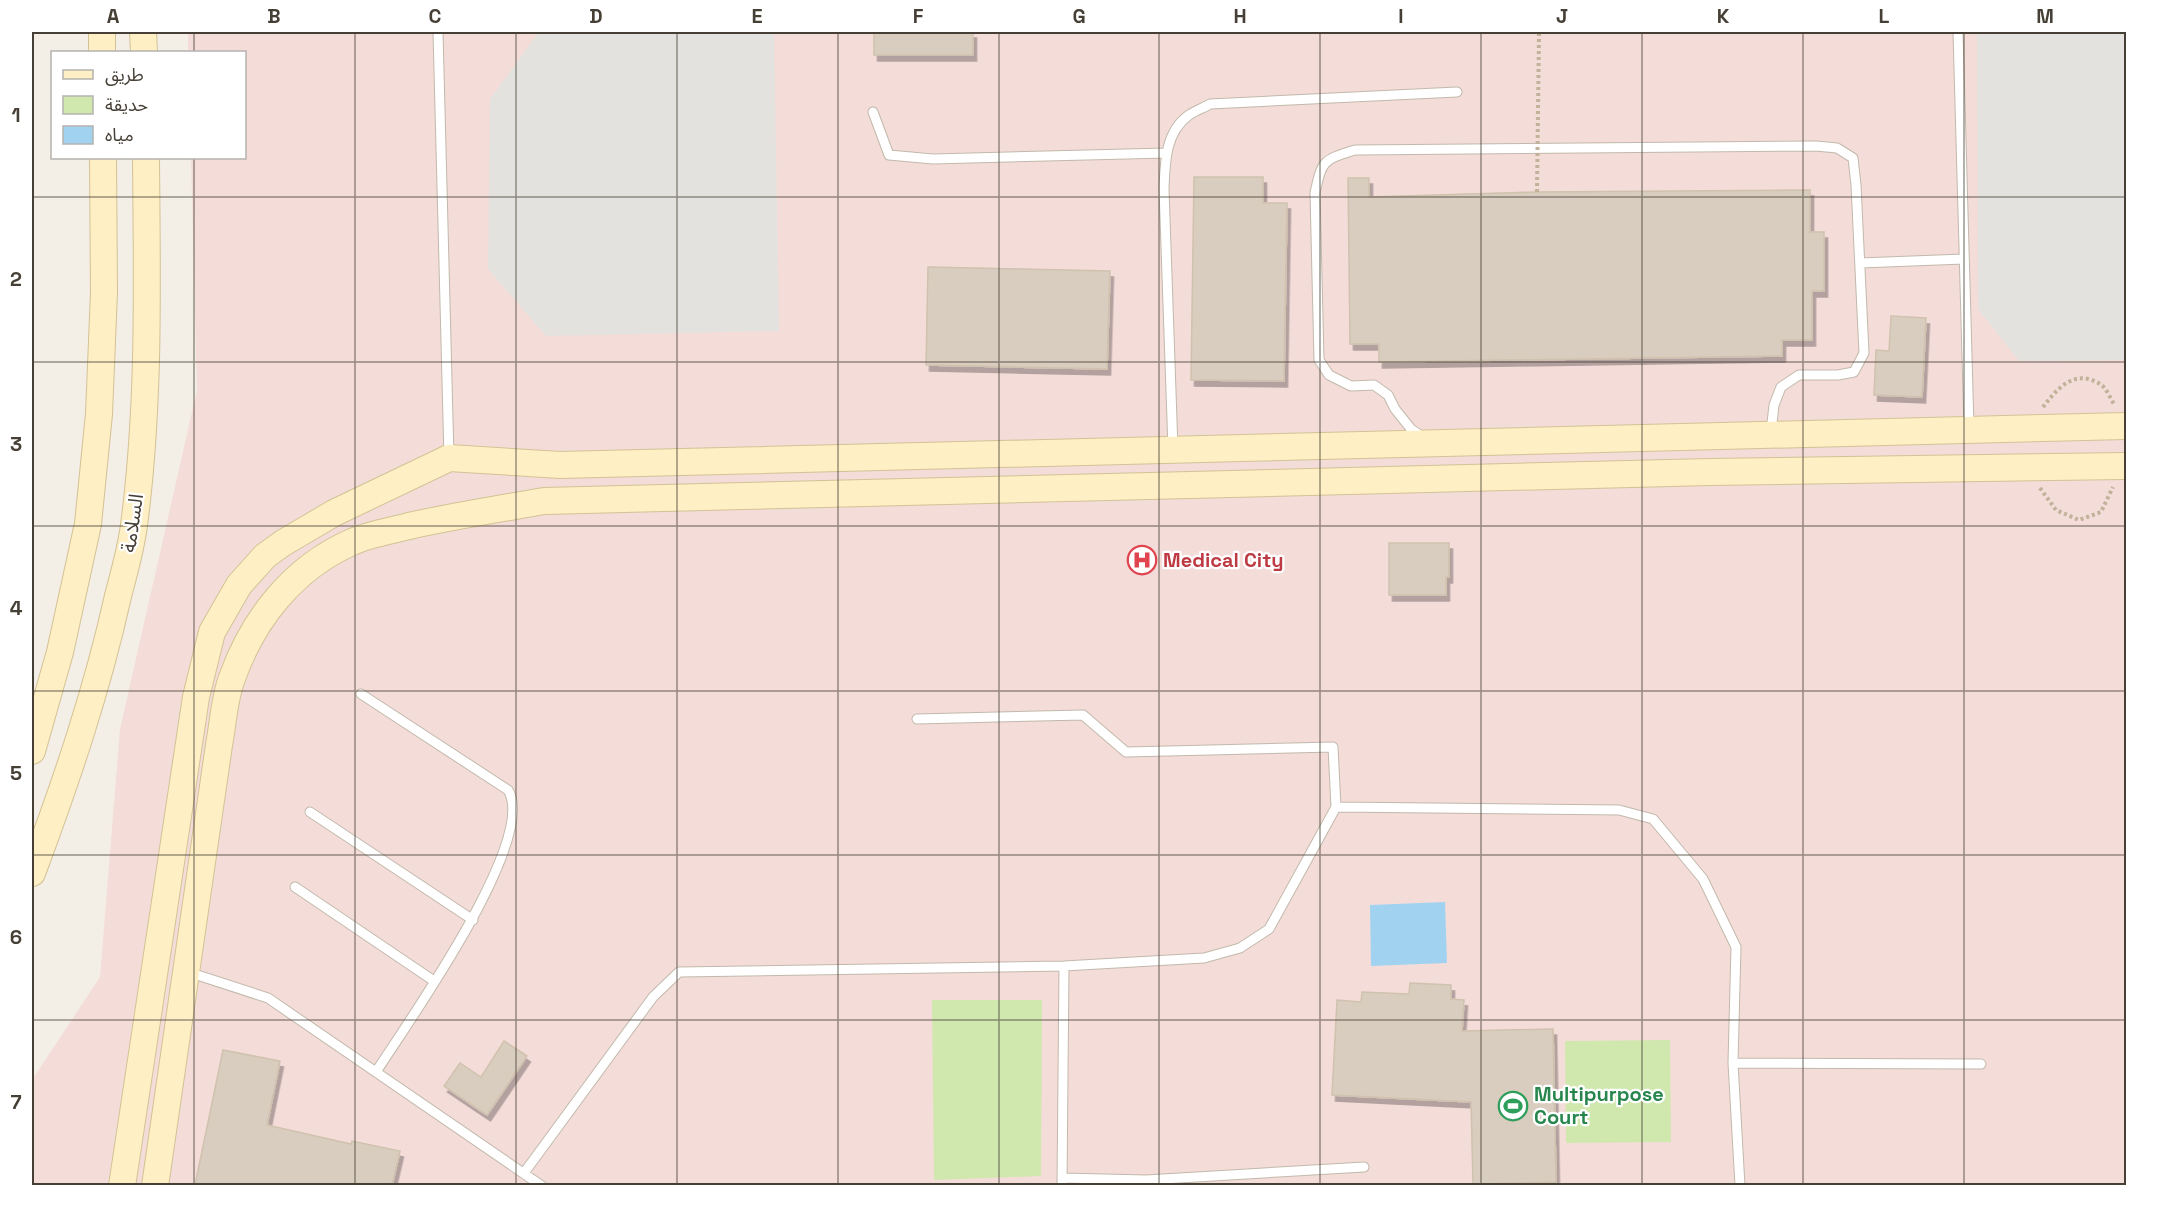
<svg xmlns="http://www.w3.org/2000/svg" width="2158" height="1217" viewBox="0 0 2158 1217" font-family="'Space Grotesk','Noto Sans Arabic',sans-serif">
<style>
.medical{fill:#f4dcd9}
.green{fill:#d0e8ae}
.parking{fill:#e4e2de}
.water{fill:#a1d3f1}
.building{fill:#d8cdbe;stroke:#d0c2ae;stroke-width:1.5;filter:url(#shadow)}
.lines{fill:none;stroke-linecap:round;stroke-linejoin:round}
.lane-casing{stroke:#c2b9ab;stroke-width:11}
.secondary-casing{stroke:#d4c295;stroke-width:28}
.path{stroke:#c1b299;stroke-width:4;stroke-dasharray:3 3;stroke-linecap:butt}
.lane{stroke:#fff;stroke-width:9}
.secondary{stroke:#ffefc4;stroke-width:26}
.path-bridge{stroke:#c1b299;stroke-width:4;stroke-dasharray:3 3;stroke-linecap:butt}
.grid{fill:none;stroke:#463f35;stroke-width:1.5;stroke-opacity:0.55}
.labels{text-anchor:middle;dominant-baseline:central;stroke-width:4.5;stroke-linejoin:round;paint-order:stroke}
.street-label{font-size:20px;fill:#463f35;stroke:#fff}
.health-label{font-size:20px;font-weight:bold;fill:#be3a42;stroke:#fff;text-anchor:start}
.leisure-label{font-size:20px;font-weight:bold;fill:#27864d;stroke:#fff;text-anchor:start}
.neatline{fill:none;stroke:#463f35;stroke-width:2}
.grid-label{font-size:20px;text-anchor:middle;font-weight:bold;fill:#463f35}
</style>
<defs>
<filter id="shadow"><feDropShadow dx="3.5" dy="6" stdDeviation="0" flood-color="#0004"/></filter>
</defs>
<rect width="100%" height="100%" fill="#f3efe6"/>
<path class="medical" d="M188 32H2126V1185L32 1186V1080L100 977 120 729 197 390 191 158H244V52H188Z"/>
<path class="green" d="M932 1000H1042L1041 1176 934 1180Z
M1670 1040 1671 1142 1566 1143 1565 1041Z"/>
<path class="parking" d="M539 32H774L779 331 546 336 488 269 490 99Z
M1977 32H2126V360L2019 361 1978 309Z"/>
<path class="water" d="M1445 902 1447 963 1371 966 1370 905Z"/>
<path class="building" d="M874 32H973V55H874Z
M1194 177H1263V203H1287L1284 381 1191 380Z
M1348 178H1369V197L1537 192 1810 190V232H1824V291H1812V340H1782V356L1379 362V344H1350Z
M928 267 1110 271 1107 369 926 365Z
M1891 316 1926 318 1922 397 1874 395 1876 350 1889 351Z
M1389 543H1449V577H1446V595H1389Z
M1410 983 1451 985V999L1464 1000 1462 1031 1553 1029 1556 1182 1473 1184 1471 1102 1332 1095 1337 1000 1361 1002 1362 992 1409 994Z
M504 1041 527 1056 487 1115 444 1086 460 1063 481 1077Z
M223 1050 280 1061 267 1125 351 1144 352 1141 400 1151 392 1185H195Z"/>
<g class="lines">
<g class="lane-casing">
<path id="lane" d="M438 32 449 458
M1958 32 1969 428
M873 112 889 155 933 159 1167 153
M1860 263 1964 259
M1423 437 1411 429 1395 409 1388 395 1374 385 1351 386 1329 375 1319 360 1315 193C1322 160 1323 160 1355 150L1816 146 1837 148 1853 158 1856 185 1864 353 1854 372 1838 375H1799L1781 387 1774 405 1771 432
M1173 449 1164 189C1165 163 1165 132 1189 115 1195 111 1203 108 1210 104L1457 92
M361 694 508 790C539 839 406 1025 376 1072
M917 719 1083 715 1126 752 1333 747 1336 807
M310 812 473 920
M295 887 434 981
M188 972 268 998 542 1186
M1733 1063 1981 1064
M524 1173 653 997 679 972 1064 966 1204 958 1240 948 1269 929 1336 807 1619 810 1653 819 1703 879 1736 947 1733 1063 1740 1186
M1062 1178 1146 1180 1364 1167
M1062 1186 1064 966"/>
</g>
<g class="secondary-casing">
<path id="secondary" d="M102 32V52
M143 32 144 52
M32 751 60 652 88 524 99 414 104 292 103 158
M32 873C66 782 97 691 118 596 124 573 131 549 134 525 150 404 147 280 146 158
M122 1186 196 697 212 632 239 585 265 556 283 543 334 513 449 458 560 465 2126 426
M155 1186 219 745C223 724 224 699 232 678 253 619 293 568 352 542 369 534 390 531 409 526 454 516 499 509 544 501L1710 472 2126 466"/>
</g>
<path class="path" d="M2043 407C2057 389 2074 368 2100 384 2106 387 2110 398 2114 404
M2040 488 2056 510 2079 520 2101 512 2113 487"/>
<use href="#lane" class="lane"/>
<use href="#secondary" class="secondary"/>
<path class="path-bridge" d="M1537 192 1539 32"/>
</g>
<path class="grid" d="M194 32V52M355 32V1186M516 32V1186M677 32V1186M838 32V1186M999 32V1186M1159 32V1186M1320 32V1186M1481 32V1186M1642 32V1186M1803 32V1186M1964 32V1186M194 158V1186M32 197H2126M32 362H2126M32 526H2126M32 691H2126M32 855H2126M32 1020H2126"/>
<defs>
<g id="hospital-ring" transform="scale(1.5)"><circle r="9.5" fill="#fff" stroke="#e0444e" stroke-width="1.5"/><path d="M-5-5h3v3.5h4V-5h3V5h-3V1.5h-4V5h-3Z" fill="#e0444e"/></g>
<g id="stadium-ring" transform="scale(1.5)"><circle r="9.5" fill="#fff" stroke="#2e9e5b" stroke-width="1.5"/><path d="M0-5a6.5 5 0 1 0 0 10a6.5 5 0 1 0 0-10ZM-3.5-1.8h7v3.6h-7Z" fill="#2e9e5b"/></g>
</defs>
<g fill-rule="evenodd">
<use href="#hospital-ring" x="1142" y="560"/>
<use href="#stadium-ring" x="1513" y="1106"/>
</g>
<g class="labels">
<g class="street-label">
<text transform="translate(132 523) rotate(-82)">السلامة</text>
</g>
<g class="health-label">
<text x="1163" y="560">Medical City</text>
</g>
<g class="leisure-label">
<text x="1534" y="1094">Multipurpose<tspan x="1534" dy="23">Court</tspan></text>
</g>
</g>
<rect width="2158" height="1217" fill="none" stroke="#ffffff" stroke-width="66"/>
<rect x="51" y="51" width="195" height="108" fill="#ffffff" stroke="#b5b2ae" stroke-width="1.5"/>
<rect x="63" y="70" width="30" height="9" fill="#ffefc4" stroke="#b5b2ae" stroke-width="1.5"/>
<text x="105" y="81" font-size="18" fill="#463f35">طريق</text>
<rect x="63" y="96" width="30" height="18" fill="#d0e8ae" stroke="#b5b2ae" stroke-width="1.5"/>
<text x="105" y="111" font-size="18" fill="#463f35">حديقة</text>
<rect x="63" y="126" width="30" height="18" fill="#a1d3f1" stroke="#b5b2ae" stroke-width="1.5"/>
<text x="105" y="141" font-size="18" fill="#463f35">مياه</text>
<rect x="33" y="33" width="2092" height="1151" class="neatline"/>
<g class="grid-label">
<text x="113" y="23">A</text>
<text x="274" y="23">B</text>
<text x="435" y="23">C</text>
<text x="596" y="23">D</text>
<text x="757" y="23">E</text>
<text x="918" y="23">F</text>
<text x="1079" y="23">G</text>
<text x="1240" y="23">H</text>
<text x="1401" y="23">I</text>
<text x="1562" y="23">J</text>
<text x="1723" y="23">K</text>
<text x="1884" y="23">L</text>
<text x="2045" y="23">M</text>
<text x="16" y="122">1</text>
<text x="16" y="286">2</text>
<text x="16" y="451">3</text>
<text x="16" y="615">4</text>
<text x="16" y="780">5</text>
<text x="16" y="944">6</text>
<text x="16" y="1109">7</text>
</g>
</svg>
